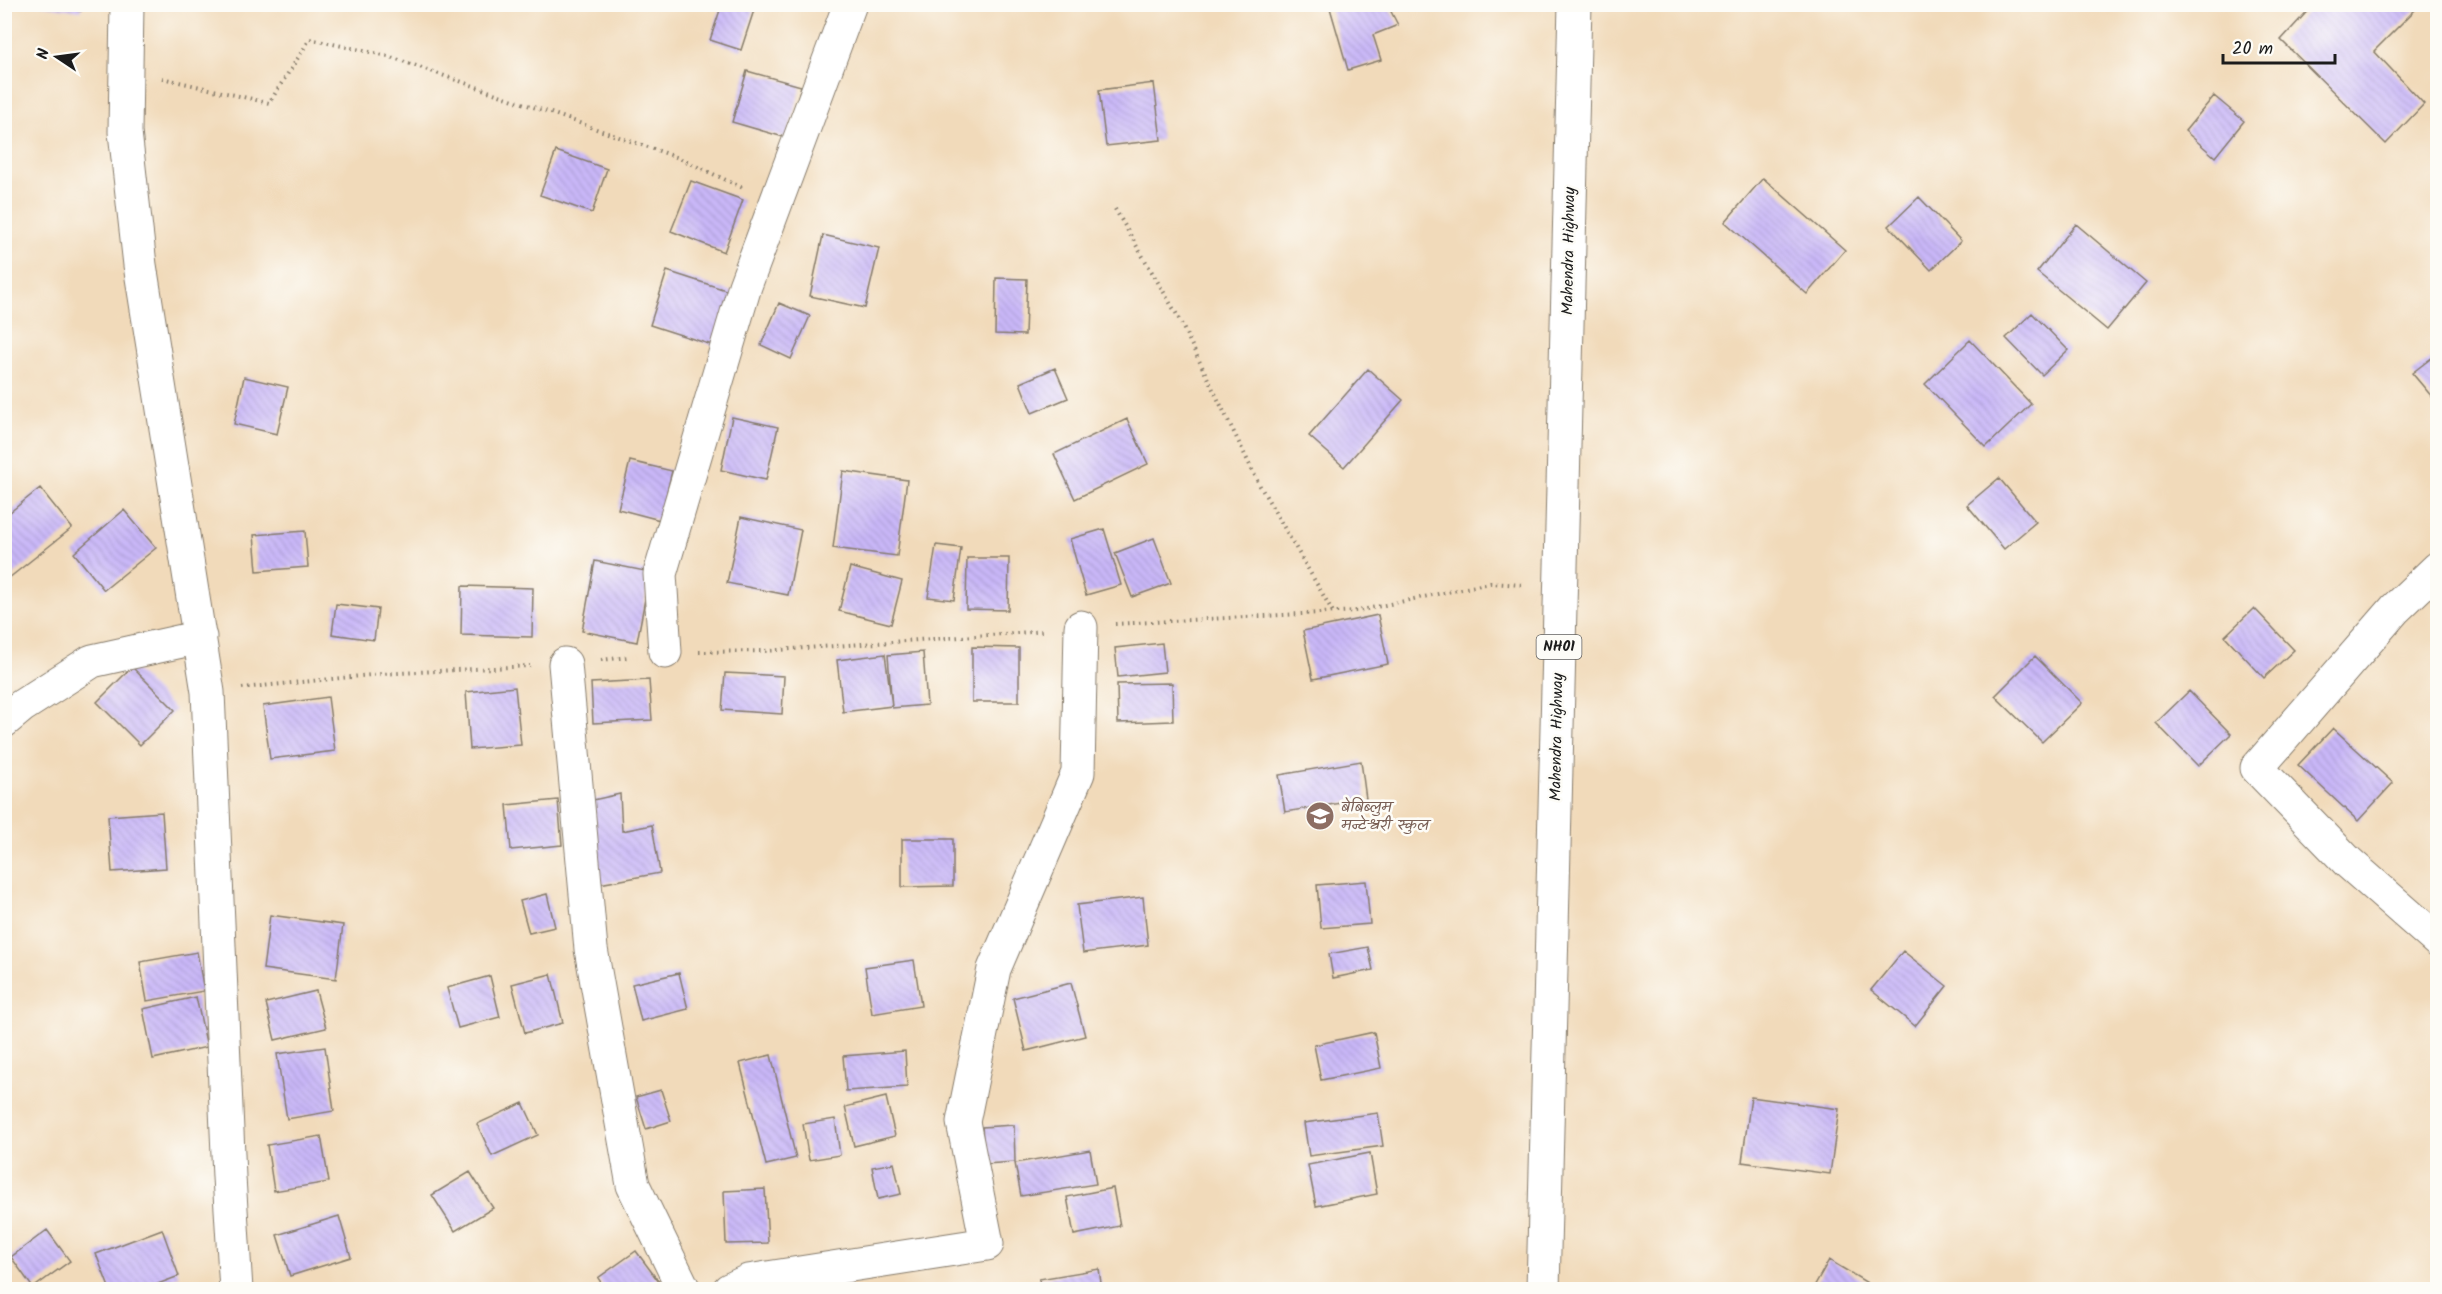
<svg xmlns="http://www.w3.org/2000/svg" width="2442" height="1294" viewBox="0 0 2442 1294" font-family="Kalam,'Playpen Sans Deva',sans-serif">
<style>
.building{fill:url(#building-back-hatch)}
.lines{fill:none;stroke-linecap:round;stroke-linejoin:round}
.minor-casing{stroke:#867b6b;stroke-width:35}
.highway-casing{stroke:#867b6b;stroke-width:35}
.path{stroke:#867b6b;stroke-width:4;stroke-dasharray:1.5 4.5;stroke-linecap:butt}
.minor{stroke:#fff;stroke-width:33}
.highway{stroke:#fff;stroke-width:33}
.labels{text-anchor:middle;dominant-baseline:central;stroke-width:5;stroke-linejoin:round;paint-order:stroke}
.shield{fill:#fdfcf7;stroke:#605f5e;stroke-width:1.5}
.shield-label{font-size:15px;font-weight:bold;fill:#1c1c1c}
.street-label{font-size:16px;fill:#1c1c1c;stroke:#fdfcf7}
.education-label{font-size:16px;fill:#785e54;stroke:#fdfcf7;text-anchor:start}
</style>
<defs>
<pattern id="building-back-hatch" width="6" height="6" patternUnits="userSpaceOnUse" patternTransform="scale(1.5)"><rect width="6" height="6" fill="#c9b7f8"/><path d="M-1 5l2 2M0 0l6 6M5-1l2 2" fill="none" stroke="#ac9dd4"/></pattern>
</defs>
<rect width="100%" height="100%" fill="#fdfcf7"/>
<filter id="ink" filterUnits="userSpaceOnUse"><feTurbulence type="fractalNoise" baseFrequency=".0167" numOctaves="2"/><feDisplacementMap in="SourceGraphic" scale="12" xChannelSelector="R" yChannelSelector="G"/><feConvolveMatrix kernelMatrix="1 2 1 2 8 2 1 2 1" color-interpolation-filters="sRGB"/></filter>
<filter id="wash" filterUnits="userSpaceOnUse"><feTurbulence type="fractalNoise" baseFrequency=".008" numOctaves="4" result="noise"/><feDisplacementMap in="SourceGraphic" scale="24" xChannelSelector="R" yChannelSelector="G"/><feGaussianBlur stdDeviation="1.35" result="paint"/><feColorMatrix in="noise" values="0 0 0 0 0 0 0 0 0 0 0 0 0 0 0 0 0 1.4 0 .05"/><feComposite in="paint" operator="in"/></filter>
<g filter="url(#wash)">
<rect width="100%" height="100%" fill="#f1daba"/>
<g id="blocks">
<path class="building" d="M34 4H82L81 11Z
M722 4H756L741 50 710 40Z
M1338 4H1387L1398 25 1373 35 1381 60 1348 70 1330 8Z
M2314 4H2421L2374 51 2424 104 2386 144 2281 40Z
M747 71 801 86 787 138 732 122Z
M1154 83 1161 140 1106 146 1099 90Z
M2214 96 2244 121 2215 157 2185 131Z
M556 151 607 169 592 213 540 195Z
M1763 178 1845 250 1807 294 1725 222Z
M691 181 743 200 724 252 671 231Z
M1919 197 1961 241 1931 270 1889 226Z
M2076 224 2146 283 2107 330 2037 272Z
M823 235 879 248 865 308 810 296Z
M667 271 735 293 718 347 650 325Z
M996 278 1027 279 1025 335 995 334Z
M779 303 810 316 791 359 761 345Z
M2032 313 2068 350 2042 375 2006 338Z
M1970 340 2031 404 1986 447 1925 384Z
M2438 353V404L2412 373Z
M1055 368 1068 398 1032 413 1020 383Z
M1368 369 1403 400 1344 467 1309 436Z
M244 377 288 387 277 434 234 424Z
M732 417 778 427 766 480 721 470Z
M1127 419 1148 464 1075 499 1054 454Z
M630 461 672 471 660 520 618 509Z
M843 471 907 480 897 556 833 548Z
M1999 478 2036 522 2004 549 1967 505Z
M40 488 72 528 4 582V517Z
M124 510 156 548 104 590 74 553Z
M741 517 801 530 788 595 727 583Z
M1104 529 1121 585 1086 595 1070 539Z
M305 531 308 567 257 571 254 535Z
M1154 538 1171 583 1132 597 1115 553Z
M936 545 961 548 954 600 928 597Z
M967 558H1009L1008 610 966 609Z
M595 561 650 572 637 642 582 631Z
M850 567 902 581 891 624 839 611Z
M462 586 533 588 532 637 461 635Z
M336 604 378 609 374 640 332 634Z
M2254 608 2294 650 2264 678 2225 636Z
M1378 615 1388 664 1313 679 1303 631Z
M1162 643 1165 672 1118 677 1115 648Z
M972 647 1019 648V702H972Z
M923 652 927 705 892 708 888 655Z
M885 654 892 706 843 712 837 660Z
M2035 656 2082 703 2042 742 1995 696Z
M132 667 175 710 140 745 97 702Z
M725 673 784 676 782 714 722 710Z
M649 680 652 720 593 723 591 683Z
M1172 683 1173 721 1118 723 1117 684Z
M515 687 521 745 470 749 466 692Z
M2189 691 2231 734 2198 766 2156 723Z
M328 697 335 751 270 759 263 706Z
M2333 728 2393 783 2358 821 2298 765Z
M1361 761 1366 799 1285 812 1279 775Z
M620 794 622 831 652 825 660 873 599 884 593 800Z
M558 800 562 845 511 850 507 805Z
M162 812 166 868 112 872 108 816Z
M902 839H953V886L902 887Z
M1366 881 1370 924 1321 928 1317 885Z
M547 894 555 927 529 933 520 901Z
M1143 897 1148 945 1083 953 1077 905Z
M270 915 343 925 336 979 263 969Z
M1368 947 1373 970 1333 978 1329 954Z
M1903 951 1947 986 1915 1026 1871 990Z
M197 952 204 991 147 1001 140 962Z
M914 960 921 1006 872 1014 865 967Z
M679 973 688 1009 641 1021 632 984Z
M551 974 563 1023 525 1033 512 984Z
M490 976 500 1017 458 1028 447 988Z
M1071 983 1085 1036 1026 1051 1013 998Z
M316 991 326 1028 275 1040 266 1003Z
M196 997 207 1047 153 1059 143 1009Z
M1374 1032 1381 1068 1321 1080 1314 1045Z
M325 1047 334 1111 287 1119 277 1054Z
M905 1051 907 1087 846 1091 843 1056Z
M771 1055 796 1158 766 1165 740 1063Z
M661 1090 671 1121 646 1129 636 1097Z
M886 1097 895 1136 854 1146 845 1107Z
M1751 1097 1839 1109 1830 1174 1742 1162Z
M523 1103 538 1135 492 1156 477 1124Z
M1378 1113 1383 1146 1309 1156 1304 1123Z
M835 1119 840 1155 809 1160 803 1124Z
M1014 1125 1015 1162 985 1164 982 1127Z
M321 1136 329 1182 274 1191 267 1145Z
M1090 1150 1096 1184 1021 1196 1015 1163Z
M1370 1153 1377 1194 1316 1206 1308 1165Z
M894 1163 901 1194 878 1199 872 1167Z
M470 1172 493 1208 455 1231 432 1195Z
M1113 1188 1120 1226 1074 1235 1067 1197Z
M765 1189 768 1243 726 1244 724 1191Z
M339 1216 351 1257 290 1276 277 1235Z
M162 1229 179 1276 142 1290H110L96 1254Z
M47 1230 70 1261 33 1288 11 1257Z
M636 1251 662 1286 658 1290H606L598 1278Z
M1829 1260 1879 1290H1812Z
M1099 1269 1102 1290H1041L1039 1279Z"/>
</g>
</g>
<g filter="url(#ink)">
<use href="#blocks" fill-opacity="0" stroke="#867b6b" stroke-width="1.5"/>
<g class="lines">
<g class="minor-casing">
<path id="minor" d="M127 4 125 132 140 265 208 692 229 1177 236 1290
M2438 568 2395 609 2257 768 2348 862 2438 941
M665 652 660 574 745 286 850 4
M565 664 591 949 633 1185 684 1290
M4 721 22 706 92 661 200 637
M729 1290 748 1281 987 1244 963 1122 994 969 1078 773 1081 627"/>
</g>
<g class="highway-casing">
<path id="highway" d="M1543 1290 1575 4"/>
</g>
<path class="path" d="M162 78 269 103 310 39 388 56 679 158 745 189
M1115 209 1176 313 1260 486 1333 612
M1115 624 1357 611 1490 583 1524 585
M699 652 764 651 1045 631
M601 660 629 657
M242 688 381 674 530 666"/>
<use href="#minor" class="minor"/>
<use href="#highway" class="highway"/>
</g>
</g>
<defs>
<g id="school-disc" transform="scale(1.5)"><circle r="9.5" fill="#8d6e63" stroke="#fdfcf7"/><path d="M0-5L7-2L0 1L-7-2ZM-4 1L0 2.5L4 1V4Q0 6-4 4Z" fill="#fff"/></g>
</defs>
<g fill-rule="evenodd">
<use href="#school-disc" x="1320" y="816"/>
</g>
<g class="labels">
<rect class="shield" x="1536.5" y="635" width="45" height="24" rx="4.5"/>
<g class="shield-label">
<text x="1559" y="647">NH01</text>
</g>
<g class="street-label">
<text transform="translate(1569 251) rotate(-89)">Mahendra Highway</text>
<text transform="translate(1557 737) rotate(-89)">Mahendra Highway</text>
</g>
<g class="education-label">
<text x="1341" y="807">बेबिब्लुम<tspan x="1341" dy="18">मन्टेश्वरी स्कुल</tspan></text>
</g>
</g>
<rect width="2442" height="1294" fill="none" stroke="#fdfcf7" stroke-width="24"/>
<g transform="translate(57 57) rotate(283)" stroke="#fdfcf7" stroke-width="4.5" paint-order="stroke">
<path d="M0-4.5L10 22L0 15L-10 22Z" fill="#1c1c1c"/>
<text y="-9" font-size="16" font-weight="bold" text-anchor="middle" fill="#1c1c1c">N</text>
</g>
<path d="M2223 54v9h112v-9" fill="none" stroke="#1c1c1c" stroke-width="3"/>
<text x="2232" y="54" font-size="18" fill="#1c1c1c" stroke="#fdfcf7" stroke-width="4.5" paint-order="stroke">20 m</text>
</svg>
